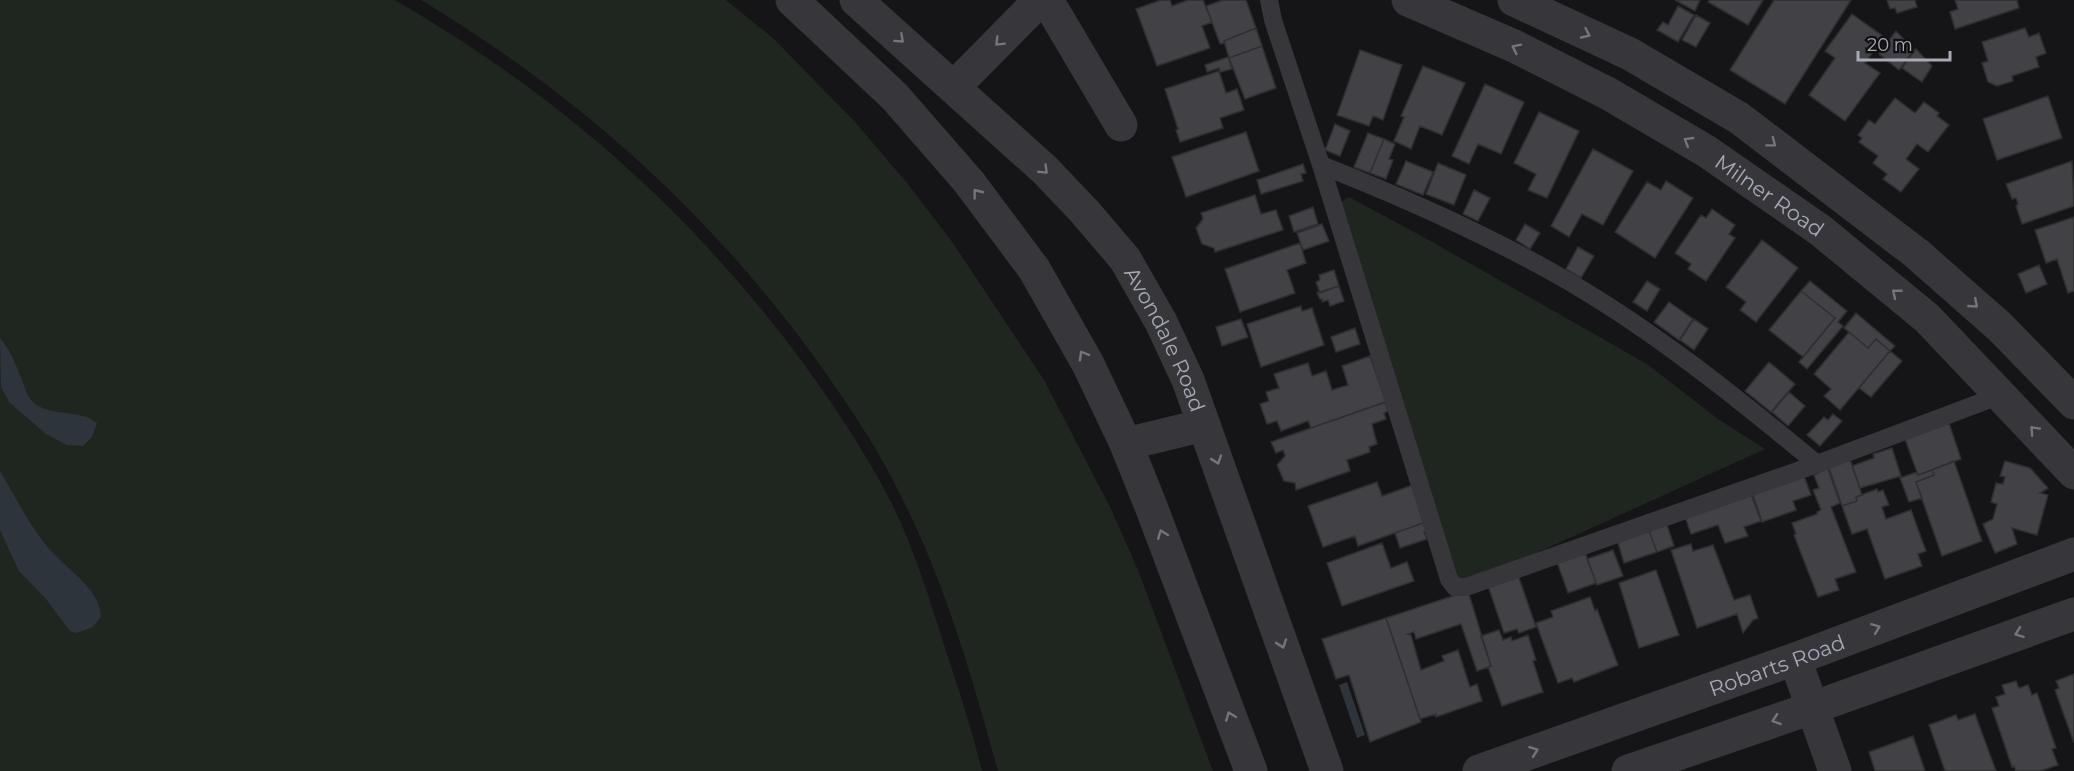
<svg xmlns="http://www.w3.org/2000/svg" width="2074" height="771" viewBox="0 0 2074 771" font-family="Montserrat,sans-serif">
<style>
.green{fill:#1f2620}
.water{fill:#2d343b}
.building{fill:#414146;stroke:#2f2f32;stroke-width:1.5}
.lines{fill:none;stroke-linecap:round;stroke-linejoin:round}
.service{stroke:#36363b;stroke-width:18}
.minor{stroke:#36363b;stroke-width:33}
.oneway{stroke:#74767f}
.labels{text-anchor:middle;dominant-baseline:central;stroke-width:4.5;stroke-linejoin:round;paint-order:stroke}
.street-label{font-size:21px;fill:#a7aab6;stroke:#100f11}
</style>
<rect width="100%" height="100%" fill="#151416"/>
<path class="green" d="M0 0H395C553 92 677 199 789 344 826 393 862 446 890 500 914 548 930 600 946 651 959 690 972 730 982 771H0Z
M421 0H726L773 38 855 122 907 183 953 243 1044 380 1110 507 1138 570 1213 771H998C972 677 945 582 900 494 874 441 839 391 804 343 697 201 573 92 421 0Z
M1349 197 1427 239 1647 364 1718 419 1765 449 1449 593 1331 208Z"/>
<path class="water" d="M0 338C9 348 15 362 20 375 24 383 25 394 32 401 48 418 80 408 97 423L92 437 83 446 67 445 46 434 9 402 1 387Z
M0 471C17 499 35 537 59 559 75 575 101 593 101 617L93 627 77 633 70 631 46 599 19 571 0 530Z
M1347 682 1365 735 1357 738 1339 685Z"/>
<path class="building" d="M1161 0H1170L1172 6 1188 0H1203L1212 22 1202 26 1210 48 1157 66 1136 9Z
M1223 0H1246L1256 28 1224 41 1225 43 1220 44 1206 6Z
M1675 0H1700L1695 11Z
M1710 0H1763L1748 25 1708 2Z
M1774 0H1851L1785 104 1730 70Z
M1887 0H1915L1917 7 1897 13 1895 8 1890 9Z
M1955 0H2017L2019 8 1955 29 1950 12 1958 9Z
M1678 6 1694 15 1678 42 1657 30 1663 22 1668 25Z
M1852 14 1884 37 1865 63 1880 73 1845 121 1809 95 1835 58 1825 51Z
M1696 15 1710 23 1696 47 1682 40Z
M1256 28 1262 46 1229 58 1224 41Z
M2025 28 2029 37 2039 33 2046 53 2036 57 2039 67 2012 76 2013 81 1997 86 1988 82 1982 63 1988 61 1982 42Z
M1896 31 1914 50 1899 70 1879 54Z
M1262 46 1276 88 1245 99 1229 58Z
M1916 49 1932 66 1922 82 1902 68Z
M1360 50 1402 65 1383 120 1373 116 1369 126 1337 115Z
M1228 57 1232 69 1220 72 1219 68 1207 72 1205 65Z
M1423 66 1465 83 1442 135 1420 126 1411 149 1394 141 1404 117 1401 116Z
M1219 71 1226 93 1237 89 1244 110 1220 118 1223 128 1180 142 1176 130 1178 129 1165 89Z
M1485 84 1524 102 1501 154 1478 144 1469 164 1452 156Z
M2048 96 2062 138 1997 160 1983 119Z
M1895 98 1915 113 1924 102 1939 113 1937 116 1949 125 1928 152 1917 144 1906 159 1919 169 1901 192 1883 179 1887 174 1873 163 1878 156 1859 142 1862 138 1858 135 1869 120 1875 124Z
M1539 112 1579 131 1547 198 1528 190 1536 174 1514 163Z
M1335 124 1350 131 1340 156 1325 150Z
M1246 132 1259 171 1186 197 1172 157Z
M1368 133 1384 139 1370 173 1354 167Z
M1384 139 1395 144 1389 159 1393 160 1386 179 1370 173Z
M1593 149 1633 171 1603 225 1582 214 1569 237 1551 226Z
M1406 161 1433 172 1423 195 1396 184Z
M2072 161 2074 206 2022 224 2016 206 2018 204 2016 198 2012 199 2006 184Z
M1438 163 1466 175 1454 205 1426 194Z
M1303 164 1306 173 1301 174 1303 181 1261 194 1257 180Z
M1666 181 1693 198 1655 258 1615 232 1647 182 1661 190Z
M1474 190 1490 198 1478 221 1463 214Z
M1255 195 1261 214 1276 210 1283 230 1215 252 1214 248 1202 244 1196 228 1203 219 1201 213Z
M1313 207 1318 224 1294 232 1289 216Z
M1712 209 1735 225 1729 234 1735 238 1706 281 1688 269 1691 264 1675 253 1701 215 1706 218Z
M2074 217V291L2068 293 2057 259 2046 263 2035 230Z
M1322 224 1329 241 1303 250 1297 233Z
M1525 224 1540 233 1530 249 1516 240Z
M1762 240 1798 268 1756 322 1740 310 1746 302 1726 287Z
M1300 243 1306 263 1287 270 1295 293 1240 312 1225 269Z
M1578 247 1594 256 1581 278 1566 269Z
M2039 265 2047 284 2026 293 2018 274Z
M1334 270 1339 286 1320 293 1316 282 1320 280 1319 275Z
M1647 281 1660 289 1647 311 1633 302Z
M1810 281 1847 311 1838 322 1843 326 1807 369 1799 362 1835 318 1801 291Z
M1339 286 1344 301 1330 306 1328 300 1322 302V299H1320L1317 293Z
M1801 291 1835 318 1803 357 1769 330Z
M1669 302 1693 319 1679 340 1654 322Z
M1301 306 1302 311 1312 308 1324 345 1261 367 1247 324Z
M1856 313 1895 346 1890 351 1876 339 1868 348 1844 328Z
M1241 319 1248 337 1222 346 1216 327Z
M1694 319 1708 329 1694 350 1680 340Z
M1355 328 1360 344 1336 352 1331 337Z
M1849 332 1868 348 1876 339 1890 351 1840 410 1824 396 1831 389 1814 374Z
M1890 351 1902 361 1871 397 1859 388Z
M1370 356 1386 402 1311 428 1308 421 1281 431 1277 421 1267 424 1260 404 1269 401 1266 392 1279 388 1274 374 1308 363 1312 376 1326 371 1332 390 1348 385 1342 366Z
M1769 362 1795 384 1771 412 1745 391Z
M1789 392 1805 406 1788 426 1772 412Z
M1385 402 1388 411 1384 413 1386 419 1372 424 1377 444 1369 447 1370 452 1347 460 1350 471 1296 490 1295 483 1284 481 1277 465 1285 456 1283 450 1276 453 1271 442Z
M1833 414 1842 421 1820 446 1807 435 1824 417 1828 420Z
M1949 423 1961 459 1918 475 1905 439Z
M1892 448 1901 476 1860 488 1852 466 1874 458 1873 454Z
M1850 459 1862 495 1856 497 1857 501 1842 506 1828 465Z
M1954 461 1982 541 1942 556 1916 482 1934 475 1932 470Z
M2005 461 2030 468 2048 488 2040 493 2048 495 2037 535 2012 528 2017 544 1995 553 1983 524 1993 519 1997 504 1991 502 1996 483 2003 484 2005 477 2000 476Z
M1827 466 1840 503 1831 507 1856 572 1835 579 1839 590 1818 597 1794 535 1796 534 1792 523 1817 514V512L1821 510 1813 490 1819 488 1814 475 1820 472 1819 469Z
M1932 470 1934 475 1916 482 1922 498 1909 502 1900 478 1917 472 1918 475Z
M1804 476 1811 495 1793 501 1796 510 1762 522 1752 492Z
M1377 482 1382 496 1413 485 1426 522 1358 546 1355 536 1323 547 1308 506Z
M1877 489 1878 492 1883 490 1889 505 1882 507 1886 519 1911 510 1926 551 1918 554 1922 566 1885 579 1867 529 1852 534 1842 506 1857 501 1856 497Z
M1751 494 1761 521 1744 527 1748 536 1725 543 1718 525 1691 534 1684 514Z
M1426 522 1429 530 1424 532 1427 539 1400 548 1395 533Z
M1666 522 1674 546 1657 552 1648 528Z
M1648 528 1657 552 1624 563 1618 543Z
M1382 543 1391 568 1407 562 1414 581 1342 606 1327 563Z
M1691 544 1693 551 1713 545 1734 600 1750 595 1758 618 1753 620 1743 633 1737 614 1697 628 1671 550Z
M1613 550 1623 576 1597 585 1587 559Z
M1585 552 1596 583 1568 593 1557 562Z
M1656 570 1679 635 1639 648 1619 583Z
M1517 572 1536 627 1519 633 1517 629 1504 633 1487 583Z
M1468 591 1491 666 1477 671 1461 624 1416 639 1414 632 1408 634 1411 635 1421 670 1444 661 1442 656 1458 650 1470 687 1477 684 1482 701 1436 717V714L1420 719 1386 618Z
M1590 597 1595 611 1597 609 1618 665 1574 682 1572 678 1558 683 1536 623 1553 617 1551 611Z
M1386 618 1421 722 1370 742 1349 675 1336 679 1322 639Z
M1499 630 1503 640 1511 637 1512 641 1528 635 1536 660 1533 661 1543 692 1502 706 1488 667 1491 666 1481 636Z
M2074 674V743L2055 690 2059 688 2056 681Z
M2016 681 2019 688 2028 685 2032 695 2037 693 2056 748 2052 749 2058 765 2040 771H2016L2014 766 2012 767 1992 708 1999 706 1996 697 2005 694 2002 685Z
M1975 714 1996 771H1945L1929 725 1956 715 1958 720Z
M1913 736 1925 771H1875L1869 752Z"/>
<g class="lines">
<path class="service" d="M1269 0 1273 20 1321 165 1449 579 1455 587H1466L1817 464 2001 395
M1321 165C1400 196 1478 231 1552 272 1647 325 1734 395 1817 464"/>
<g class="minor">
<path d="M792 0 895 97 969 182 1034 269 1088 364 1126 444 1152 509 1251 771"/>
<path id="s1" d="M856 0 1045 170 1084 211 1125 259 1161 322 1188 380 1327 771"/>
<path d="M1047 0 1121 125"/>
<path id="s2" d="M1408 0 1514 46 1609 94 1706 151 1820 230 1927 318 2074 473"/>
<path d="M1514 0 1630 54 1739 118 1916 253 2000 327 2074 403"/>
<path d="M954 87 1040 0"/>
<path d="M1126 444 1204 425"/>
<path d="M1795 659 1835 771"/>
<path id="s3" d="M1479 771 1795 659 2074 554"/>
<path d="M1628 771 1812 708 2074 614"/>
</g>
</g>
<defs><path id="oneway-chevron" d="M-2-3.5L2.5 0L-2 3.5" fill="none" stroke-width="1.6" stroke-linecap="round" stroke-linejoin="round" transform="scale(1.5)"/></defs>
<g class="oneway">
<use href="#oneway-chevron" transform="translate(1586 34) rotate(25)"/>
<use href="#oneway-chevron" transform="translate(900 39) rotate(42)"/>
<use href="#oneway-chevron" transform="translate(999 42) rotate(135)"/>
<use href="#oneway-chevron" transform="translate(1516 48) rotate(-154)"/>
<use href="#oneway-chevron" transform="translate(1688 141) rotate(-149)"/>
<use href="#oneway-chevron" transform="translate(1772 143) rotate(37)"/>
<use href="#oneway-chevron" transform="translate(1044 170) rotate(44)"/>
<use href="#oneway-chevron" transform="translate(977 193) rotate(-127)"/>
<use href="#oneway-chevron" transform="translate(1896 293) rotate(-141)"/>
<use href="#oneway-chevron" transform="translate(1974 304) rotate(41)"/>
<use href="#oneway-chevron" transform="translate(1083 355) rotate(-120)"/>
<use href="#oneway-chevron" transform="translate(2034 430) rotate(-133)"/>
<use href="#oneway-chevron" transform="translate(1217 460) rotate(71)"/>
<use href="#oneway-chevron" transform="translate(1162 534) rotate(-111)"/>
<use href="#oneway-chevron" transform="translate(1876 628) rotate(-21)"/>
<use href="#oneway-chevron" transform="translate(2019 633) rotate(160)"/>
<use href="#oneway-chevron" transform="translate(1282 644) rotate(71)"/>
<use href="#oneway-chevron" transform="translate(1230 716) rotate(-111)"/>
<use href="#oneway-chevron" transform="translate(1776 720) rotate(161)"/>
<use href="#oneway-chevron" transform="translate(1534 751) rotate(-20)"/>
</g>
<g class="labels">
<g class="street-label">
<text stroke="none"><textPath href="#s2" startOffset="412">Milner Road</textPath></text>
<text stroke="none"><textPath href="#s1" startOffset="464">Avondale Road</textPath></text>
<text stroke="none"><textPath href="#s3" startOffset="316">Robarts Road</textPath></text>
</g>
</g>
<path d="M1858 51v9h92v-9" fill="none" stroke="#a7aab6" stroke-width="3"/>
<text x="1867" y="51" font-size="18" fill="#a7aab6" stroke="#100f11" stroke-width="4.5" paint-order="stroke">20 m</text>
</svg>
